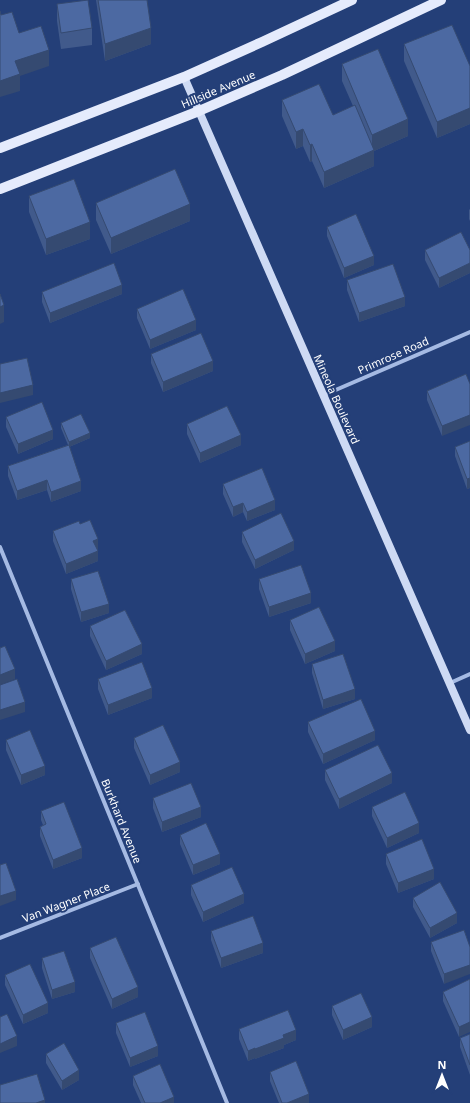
<svg xmlns="http://www.w3.org/2000/svg" width="470" height="1103" viewBox="0 0 470 1103" font-family="'Noto Sans',sans-serif">
<style>
.lines{fill:none;stroke-linecap:round;stroke-linejoin:round}
.minor{stroke:#a5bae3;stroke-width:4}
.secondary{stroke:#cedaf4;stroke-width:8}
.primary{stroke:#e5ebfc;stroke-width:10}
.wall{fill:#415a8b}
.shaded-wall{fill:#354a71}
.building{fill:#4c69a2;stroke:#354a71}
.labels{text-anchor:middle;dominant-baseline:central;stroke-width:4;stroke-linejoin:round;paint-order:stroke}
.street-label{font-size:11px;fill:#fff;stroke:#243f78}
</style>
<rect width="100%" height="100%" fill="#243f78"/>
<g class="lines">
<path class="minor" d="M324 395 470 332
M0 547 227 1103
M450 683 470 674
M0 938 138 884"/>
<path class="secondary" d="M184 77 470 730"/>
<path class="primary" d="M0 148 184 77 262 42 352 0
M0 189 199 111 282 75 441 0"/>
</g>
<path class="wall" d="M96 0H147L151 44 105 61Z
M57 4 92 28V45L61 49 57 21Z
M404 44 470 66V124L437 138 404 61Z
M342 64 408 136 374 151V166L324 188 312 161 310 162 303 146 296 149 282 116V100L333 115 353 106 342 81Z
M29 196 90 239 46 255 29 212Z
M96 203 190 221 111 254 96 220Z
M470 209V221L469 219V210Z
M327 227 374 265 344 278 327 236Z
M425 250H470V273L439 288 425 260Z
M347 280 405 306 359 322 347 290Z
M42 292 122 294 50 323 42 302Z
M137 309 196 330 150 349 137 318Z
M151 354 213 371 163 392 151 363Z
M466 374 442 436 427 400V391Z
M6 417 53 439 18 454 6 427Z
M61 423 90 438 69 447 81 491 51 502 47 490 17 500 8 476V466L68 445 61 428Z
M187 424 241 445 200 463 187 434Z
M470 441V488L467 489 455 456V447Z
M223 484 275 510 247 521 243 512 233 517 223 494Z
M80 524 98 549H97L98 561 66 574 53 541V531Z
M242 532 294 550 255 569 242 542Z
M71 579 109 613 81 622 71 589Z
M259 579 311 603 269 617 259 589Z
M290 620 335 651 305 664 290 630Z
M90 626 142 654 106 670 90 636Z
M312 664 355 699 323 709 312 673Z
M98 679 152 698 108 715 98 689Z
M308 722 375 740 323 764 308 732Z
M134 738 180 772 150 785 134 748Z
M6 740 45 775 21 785 6 750Z
M325 770 392 783 339 809 325 780Z
M153 798 201 817 162 832 153 808Z
M372 807 419 833 387 848 372 816Z
M41 811 82 858 53 869 40 836V827L43 825 41 820Z
M180 835 220 864 193 875 180 844Z
M386 854 434 879 398 893 386 864Z
M191 885 244 903 203 922 191 895Z
M413 898 457 923 430 938 413 907Z
M211 931 263 953 221 968 211 940Z
M431 942 470 947 444 984 431 951Z
M90 948 138 997 112 1009 90 958Z
M42 958 75 992 52 999 42 968Z
M5 975 48 1013 23 1024 5 985Z
M470 979 459 1037 443 1001V992Z
M332 1006 372 1027 343 1040 332 1015Z
M116 1023 158 1056 130 1067 116 1033Z
M239 1029 296 1040 284 1045V1048L255 1059V1058L248 1061 239 1039Z
M470 1034V1075L460 1047V1038Z
M46 1054 79 1080 62 1090 46 1063Z
M270 1072 309 1103H279L270 1081Z
M133 1076 174 1103H141L133 1085Z"/>
<path class="shaded-wall" d="M151 28V44L105 61V44Z
M49 50V66L20 76V91L0 97V81L15 61Z
M470 108V124L437 138V122Z
M408 119V136L374 151V166L324 188V172L372 151V135Z
M303 129V146L296 149V132Z
M312 144V161L310 162V145Z
M190 204V221L111 254V238Z
M90 222V239L46 255V239Z
M374 256V265L344 278V268Z
M470 263V273L439 288V278Z
M122 285V294L50 323V313Z
M405 297V306L359 322V313Z
M4 305V322L0 324V307Z
M196 320V330L150 349V340Z
M213 361V371L163 392V382Z
M33 385V395L0 403V393Z
M470 415V425L442 436V426Z
M53 430V439L18 454V444Z
M90 433V438L69 447V442Z
M241 435V445L200 463V453Z
M470 478V488L467 489V479Z
M47 480V490L17 500V491Z
M81 481V491L51 502V492Z
M275 500V510L247 521V512Z
M243 503V512L233 517V507Z
M98 539V549L93 551V541Z
M294 541V550L255 569V560Z
M98 551V561L66 574V564Z
M311 593V603L269 617V607Z
M109 604V613L81 622V612Z
M335 641V651L305 664V654Z
M142 644V654L106 670V661Z
M15 669V679L0 685V675Z
M152 688V698L108 715V705Z
M355 689V699L323 709V700Z
M25 702V712L0 720V710Z
M375 731V740L323 764V754Z
M180 762V772L150 785V775Z
M45 766V775L21 785V775Z
M392 773V783L339 809V799Z
M201 807V817L162 832V822Z
M419 823V833L387 848V838Z
M82 848V858L53 869V860Z
M220 854V864L193 875V865Z
M434 869V879L398 893V883Z
M16 891V900L0 906V896Z
M244 894V903L203 922V912Z
M457 913V923L430 938V928Z
M263 943V953L221 968V958Z
M470 965V974L444 984V974Z
M75 982V992L52 999V990Z
M138 987V997L112 1009V999Z
M48 1003V1013L23 1024V1015Z
M372 1017V1027L343 1040V1030Z
M470 1022V1032L459 1037V1027Z
M296 1030V1040L284 1045V1048L255 1059V1049L283 1035Z
M17 1036V1046L0 1053V1044Z
M158 1046V1056L130 1067V1058Z
M255 1048V1058L248 1061V1051Z
M79 1070V1080L62 1090V1081Z
M309 1094V1103H287Z
M174 1097V1103H160Z
M45 1100V1103H36Z"/>
<path class="building" d="M88 0 92 28 61 33 57 4Z
M98 0H147L151 28 105 44Z
M0 11 1 15 12 12 19 33 41 26 49 50 15 61 20 74 0 81Z
M452 25 470 66V108L437 122 404 44Z
M378 49 408 119 372 135 342 64Z
M319 84 333 115 355 105 374 150 324 172 312 144 310 145 303 129 296 132 282 100Z
M175 169 190 204 111 238 96 203Z
M74 179 90 222 46 239 29 196Z
M356 214 374 256 344 268 327 227Z
M461 232 470 250V263L439 278 425 250Z
M114 263 122 285 50 313 42 292Z
M393 264 405 297 359 313 347 280Z
M183 289 196 320 150 340 137 309Z
M0 294 4 305 0 307Z
M201 333 213 361 163 382 151 354Z
M27 358 33 385 0 393V364Z
M466 374 470 384V415L442 426 427 391Z
M42 402 53 430 18 444 6 417Z
M227 406 241 435 200 453 187 424Z
M81 414 90 433 69 442 61 423Z
M470 441V478L467 479 455 447Z
M69 445 81 481 51 492 47 480 17 491 8 466Z
M262 468 275 500 247 512 243 503 233 507 223 484Z
M281 513 294 541 255 560 242 532Z
M90 520 98 539 93 541 98 551 66 564 53 531 79 521 80 524Z
M301 565 311 593 269 607 259 579Z
M98 571 109 604 81 612 71 579Z
M319 607 335 641 305 654 290 620Z
M125 610 142 644 106 661 90 626Z
M5 646 15 669 0 675V648Z
M343 654 355 689 323 700 312 664Z
M142 662 152 688 108 705 98 679Z
M17 679 25 702 0 710V685Z
M361 699 375 731 323 754 308 722Z
M163 725 180 762 150 775 134 738Z
M30 730 45 766 21 775 6 740Z
M378 745 392 773 339 799 325 770Z
M191 783 201 807 162 822 153 798Z
M405 792 419 823 387 838 372 807Z
M64 802 82 848 53 860 40 827 46 824 41 811Z
M206 823 220 854 193 865 180 835Z
M422 839 434 869 398 883 386 854Z
M6 863 16 891 0 896V865Z
M232 867 244 894 203 912 191 885Z
M440 882 457 913 430 928 413 898Z
M253 916 263 943 221 958 211 931Z
M464 930 470 947V965L444 974 431 942Z
M116 937 138 987 112 999 90 948Z
M64 951 75 982 52 990 42 958Z
M30 964 48 1003 23 1015 5 975Z
M470 979V1022L459 1027 443 992Z
M361 993 372 1017 343 1030 332 1006Z
M288 1010 296 1030 283 1035 284 1038 255 1049V1048L248 1051 239 1029Z
M145 1012 158 1046 130 1058 116 1023Z
M7 1014 17 1036 0 1044V1017Z
M470 1034V1065L460 1038Z
M64 1043 79 1070 62 1081 46 1054Z
M296 1061 309 1094 287 1103H282L270 1072Z
M160 1064 174 1097 160 1103H145L133 1076Z
M37 1074 45 1100 36 1103H0V1085Z"/>
<g class="labels">
<g class="street-label">
<text transform="translate(218 89) rotate(-23)">Hillside Avenue</text>
<text transform="translate(393 355) rotate(-24)">Primrose Road</text>
<text transform="translate(337 399) rotate(66)">Mineola Boulevard</text>
<text transform="translate(122 821) rotate(68)">Burkhard Avenue</text>
<text transform="translate(66 902) rotate(-21)">Van Wagner Place</text>
</g>
</g>
<g transform="translate(442 1075)" stroke="#243f78" stroke-width="3" paint-order="stroke">
<path d="M0-3L7 15L0 10L-7 15Z" fill="#ffffff"/>
<text y="-6" font-size="11" font-weight="bold" text-anchor="middle" fill="#ffffff">N</text>
</g>
</svg>
